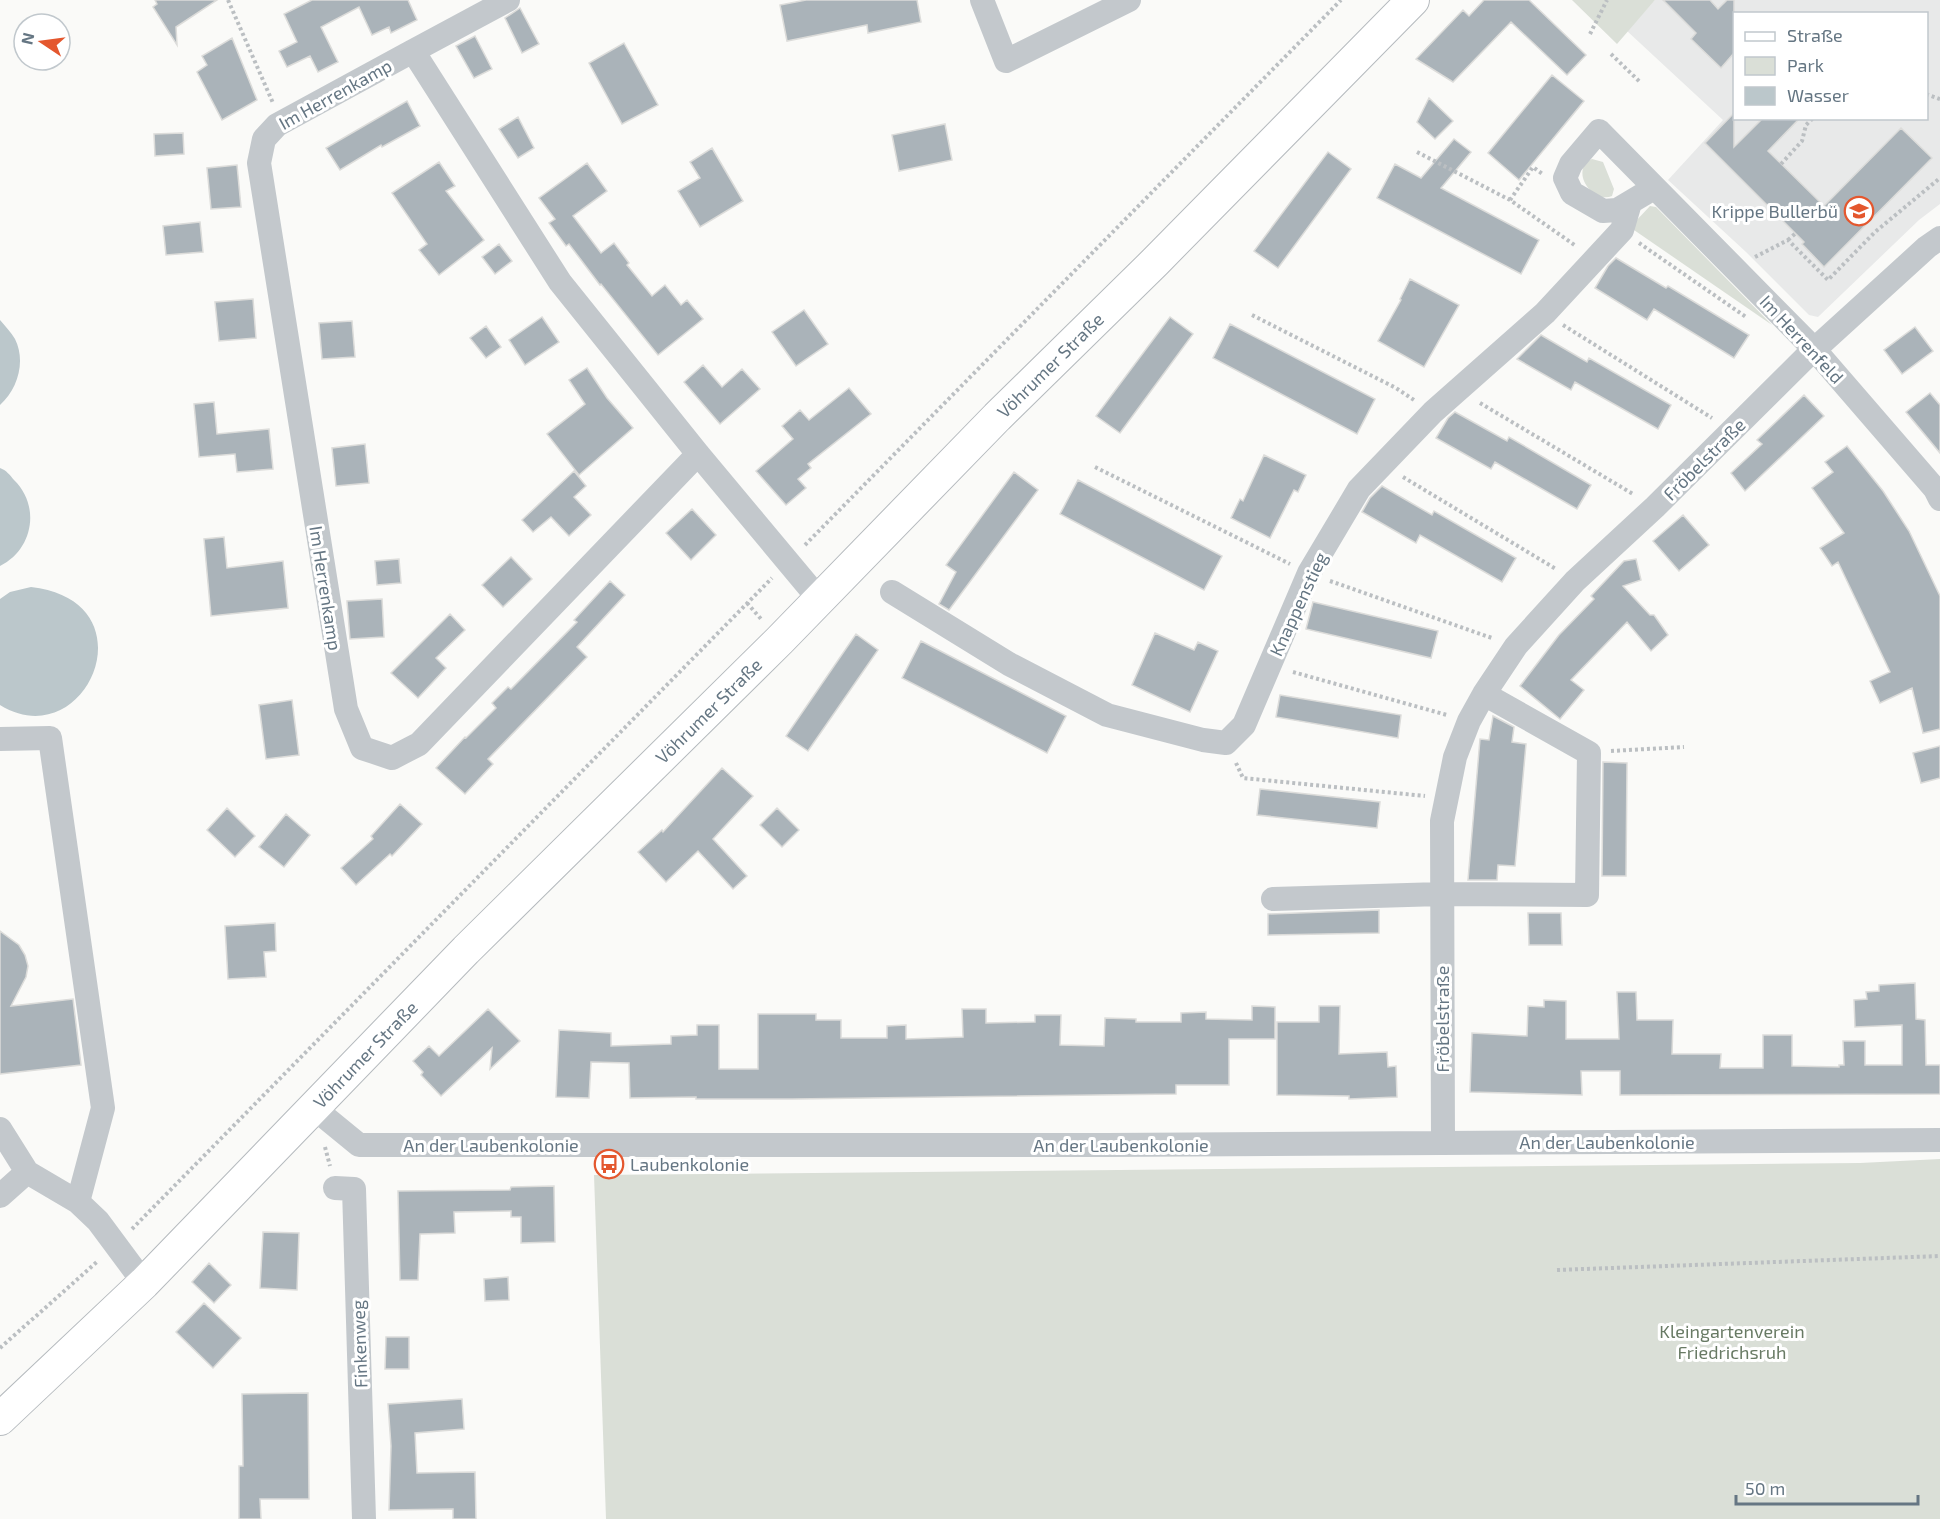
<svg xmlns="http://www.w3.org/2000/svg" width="1940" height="1519" viewBox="0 0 1940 1519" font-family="'Exo 2',sans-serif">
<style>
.built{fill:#e8e9e9;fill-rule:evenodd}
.green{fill:#dadfd7}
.water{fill:#bbc7cb}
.building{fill:#aab3b9;stroke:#dcdcda;stroke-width:1.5}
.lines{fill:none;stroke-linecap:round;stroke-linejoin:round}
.major-casing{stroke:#b5babe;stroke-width:34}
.path{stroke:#bbbfc2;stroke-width:4;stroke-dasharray:3 3;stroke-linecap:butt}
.minor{stroke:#c3c8cc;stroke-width:24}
.major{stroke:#fff;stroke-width:32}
.labels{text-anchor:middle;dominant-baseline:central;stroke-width:6;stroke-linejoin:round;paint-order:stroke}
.street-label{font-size:18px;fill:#657683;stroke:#fff}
.poi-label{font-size:18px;fill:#657683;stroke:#fff;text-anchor:end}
.park-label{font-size:18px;fill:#687a64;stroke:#fff}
</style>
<rect width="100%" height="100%" fill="#fafaf8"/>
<path class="built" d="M1655 0H1663L1668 4 1672 0H1940V204L1919 220 1818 317 1809 315 1746 252 1668 180 1723 120 1627 31ZM1734 14H1926V118H1734Z"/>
<path class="green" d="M1572 0H1655L1617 44Z
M1592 159 1603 162 1614 189 1612 196C1592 204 1569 170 1592 159Z
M1650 206 1656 207 1772 325 1634 230V223Z
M1940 1159V1519H606L594 1175 1860 1163Z"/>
<path class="water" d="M0 320C5 326 11 332 15 339 26 361 18 389 0 405Z
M0 468C6 470 10 475 14 480 41 506 33 550 0 566Z
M31 587C154 601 86 758 0 705V599L10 592Z"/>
<path class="building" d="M155 0H217L176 27 177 45 153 7 157 4Z
M312 0H408L417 20 391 33 389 27 372 35 359 7 321 27 338 62 318 72 310 56 287 67 279 51 297 42 284 14Z
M806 0H917L921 22 868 33 867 25 787 41 780 5Z
M1484 0H1529L1586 55 1567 75 1511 22 1453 82 1416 59 1463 10 1469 16Z
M1663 0H1710L1718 9 1727 0H1734V53L1721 68 1691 39 1696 33Z
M520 8 539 44 522 53 505 18Z
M475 36 492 69 474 78 456 46Z
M232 38 257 100 222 120 197 72 207 65 202 56Z
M624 43 658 105 622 124 589 63Z
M1552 75 1584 101 1519 180 1488 153Z
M1429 98 1453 121 1435 139 1417 122Z
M407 101 420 126 382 147 381 145 340 170 326 148Z
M1734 113V147L1763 118H1800L1768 151 1824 206 1901 128 1932 158 1824 267 1802 244 1804 242 1705 143Z
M518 117 534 148 518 158 499 129Z
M945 124 952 160 899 171 892 135Z
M183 133 184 154 155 156 154 134Z
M1454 139 1471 152 1441 188 1539 240 1521 274 1377 198 1395 164 1421 178Z
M712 148 743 201 700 227 678 191 700 178 690 162Z
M1328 152 1351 169 1278 268 1254 251Z
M439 162 455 186 446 191 484 240 439 275 419 250 427 244 392 193Z
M587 163 607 191 573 216 601 253 614 243 629 263 627 265 652 296 665 285 681 305 687 300 703 319 658 355 601 284 600 285 569 244 566 246 549 223 555 219 539 198Z
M237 165 241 207 211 209 207 168Z
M200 222 203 252 166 255 163 226Z
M499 244 512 261 495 274 482 257Z
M1616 258 1666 288 1668 286 1749 335 1734 358 1654 309 1647 320 1595 288 1608 266Z
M1410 279 1459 305 1424 367 1378 341 1401 300 1400 299Z
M253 299 256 338 219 341 215 302Z
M804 310 828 344 796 366 772 332Z
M542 317 559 342 525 365 509 340Z
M1170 317 1193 334 1120 433 1096 416Z
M352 321 355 357 322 359 319 323Z
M1230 324 1375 399 1357 434 1213 358Z
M486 326 501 347 486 358 470 338Z
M1915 327 1933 351 1902 374 1884 350Z
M1541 335 1587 362 1589 358 1671 405 1658 429 1575 382 1571 390 1517 359Z
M703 365 722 387 742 369 760 389 720 424 684 382Z
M587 368 607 398 633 428 579 475 547 434 585 404 569 380Z
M849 388 871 414 808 464 811 468 798 479 806 488 786 505 756 471 793 439 782 426 800 410 809 420Z
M1930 393 1940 405V453L1906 412Z
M1804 395 1824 416 1745 491 1731 473 1762 444 1757 440Z
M214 402 217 434 269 429 273 469 237 472 235 454 199 457 194 404Z
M1455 412 1507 441 1509 437 1591 485 1577 509 1495 462 1491 469 1436 438 1448 418Z
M365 444 369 483 336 486 332 448Z
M1847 446 1883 491 1909 531 1940 596V729L1923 733 1912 688 1880 703 1870 681 1890 672 1838 562 1832 566 1820 548 1844 533 1812 488 1833 472 1825 462Z
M1264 455 1306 475 1298 492 1294 490 1270 538 1231 518 1240 499 1243 501Z
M574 471 586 486 574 497 591 515 569 536 551 517 533 532 522 520Z
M1014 472 1038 490 949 610 939 604 956 572 946 565Z
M1078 480 1222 556 1204 590 1060 514Z
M1382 486 1432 515 1434 511 1516 558 1502 582 1420 535 1416 543 1362 512 1370 498Z
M692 509 716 535 691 560 666 533Z
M1683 515 1709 545 1679 571 1653 541Z
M224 537 227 568 283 561 288 608 211 616 204 539Z
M511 557 532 579 503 607 482 585Z
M399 559 401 583 377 585 375 561Z
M1636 559 1641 580 1623 586 1650 615H1654L1668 635 1651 651 1627 622 1571 680 1584 690 1560 719 1520 686 1559 635 1594 599 1591 596 1624 561Z
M610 581 625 595 577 647 587 657 488 759 493 764 465 794 436 768 465 737 466 738 496 708 492 703 508 687 511 689 577 622 574 620Z
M382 599 384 637 350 639 347 601Z
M1313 602 1438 631 1431 658 1306 629Z
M450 614 465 630 436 658 446 668 418 698 391 673Z
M1155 633 1194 650 1198 642 1218 651 1190 712 1132 685Z
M856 634 878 650 808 751 786 736Z
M921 641 1066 716 1047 753 902 678Z
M1280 695 1401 715 1398 738 1276 717Z
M292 700 299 755 266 759 259 705Z
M1493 716 1514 727 1512 742 1526 744 1515 866 1498 865 1497 880H1468L1480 739 1489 740Z
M1940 746V778L1921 783 1913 753Z
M1603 762 1627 763 1626 876H1602Z
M722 768 753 796 713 839 747 876 733 889 698 851 666 882 638 852 662 830 663 832Z
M1260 789 1380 802 1377 828 1257 815Z
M400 804 422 824 392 856 390 854 356 885 341 868 373 839 371 836Z
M227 808 255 836 235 857 207 830Z
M777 808 799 830 782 847 760 825Z
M286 814 310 835 284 867 259 847Z
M1379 910V933L1268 935V914Z
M1528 913H1561L1562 945H1529Z
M275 923 276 951 264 952 266 977 228 979 225 926Z
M0 931 19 945 25 955 28 966 26 977 11 1006 73 999 81 1065 0 1074Z
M1915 983 1916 1019 1925 1020 1926 1065H1940V1094L1620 1095V1071H1581L1582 1095 1470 1092 1472 1033 1527 1036 1528 1006 1544 1007V1000L1566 1001V1039H1619L1617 992H1636L1637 1020H1673L1672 1054H1721L1720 1068H1763V1035H1792V1066L1839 1067V1065H1844L1843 1041H1865V1065H1902V1025L1855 1027 1854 1000 1867 999 1866 992 1879 991V985Z
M1252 1006 1275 1007V1039H1229V1085H1176V1094L793 1099H696V1097L630 1098 629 1063 591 1062 589 1098 556 1097 559 1030 611 1033V1046L671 1044V1036L697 1035V1025H719V1069H758V1014H816V1020H841V1038H887V1026L906 1025V1039L963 1037 962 1009H986V1023L1035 1022V1015H1061L1060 1045 1104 1046 1105 1018 1136 1019V1022H1181V1013L1206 1012V1019L1252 1020Z
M1319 1006H1340L1339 1054 1387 1052 1388 1067 1396 1066 1397 1097 1349 1099V1096L1277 1095V1022H1319Z
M488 1009 520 1041 490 1069 492 1048 441 1096 421 1075 423 1072 413 1061 429 1046 439 1056Z
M554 1186 555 1242 521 1243V1217H511V1211L454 1212 455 1233 420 1234 418 1280H400L398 1191 510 1190 511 1187Z
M263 1232 299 1233 297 1290 260 1288Z
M209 1263 231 1285 214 1303 192 1282Z
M508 1277 509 1300 485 1301 484 1279Z
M204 1303 241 1338 213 1368 176 1332Z
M386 1337H409V1369H385Z
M308 1393 309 1499H260L261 1519H239V1466H243L242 1394Z
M462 1399 464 1429 415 1433 417 1473 475 1472 476 1519H453V1509L389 1510 391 1446 388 1404Z"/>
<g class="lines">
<g class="major-casing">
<g id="major">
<path id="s1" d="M0 1419 144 1283 466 950 780 640 997 417 1155 262 1413 0"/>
</g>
</g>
<path class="path" d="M228 0 273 103
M1590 34 1607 0
M1611 54 1641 83
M1926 94 1940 99
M1417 152 1510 200 1576 246
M1781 164 1802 141 1806 125 1813 118
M1510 200 1533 167 1544 175
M1788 240 1796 233
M1639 243 1746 317
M1755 257 1788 240 1828 280 1875 232 1940 178
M1252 315 1396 388 1414 400
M1563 325 1712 418
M1480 403 1633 494
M1095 467 1290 564
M1403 477 1556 569
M805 545 1341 0
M1330 581 1492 638
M747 603 761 619
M1293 672 1447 715
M1611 751 1684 747
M1236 763 1243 778 1425 796
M325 1147 330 1166
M132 1229 772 578
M1557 1270 1940 1256
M0 1348 98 1261"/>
<path class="minor" d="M982 0 1006 61 1129 0
M413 51 508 0
M1654 188 1617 210 1603 211 1572 193 1565 178 1571 164 1599 131 1814 349 1935 489 1940 499
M698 454 419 744 392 758 362 748 346 709 259 163 264 139 277 125 413 51 560 282 698 454 819 599
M892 592 1009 664 1107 715 1203 740 1226 743 1244 725 1309 573 1359 489 1433 412 1545 313 1622 230 1630 203
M0 739 50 738 103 1108 78 1202
M1273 899 1441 894 1587 895 1589 753 1484 694
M315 1109 359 1145H1106L1940 1140
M0 1129 27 1172 78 1202 98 1221 144 1283
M1443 1143 1442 821 1455 757 1469 721 1484 694 1516 646 1575 581 1655 507 1805 358 1927 247 1940 238
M335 1188 354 1189 364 1519
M0 1196 27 1172"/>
<use href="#major" class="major"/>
</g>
<defs>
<g id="school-ring" transform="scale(1.5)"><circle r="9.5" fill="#fff" stroke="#e4572e" stroke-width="1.5"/><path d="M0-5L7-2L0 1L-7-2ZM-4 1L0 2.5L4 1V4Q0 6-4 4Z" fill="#e4572e"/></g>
<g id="bus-ring" transform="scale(1.5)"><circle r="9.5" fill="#fff" stroke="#e4572e" stroke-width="1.5"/><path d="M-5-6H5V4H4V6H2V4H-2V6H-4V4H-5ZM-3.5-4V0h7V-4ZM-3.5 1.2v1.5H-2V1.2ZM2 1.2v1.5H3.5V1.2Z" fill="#e4572e"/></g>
</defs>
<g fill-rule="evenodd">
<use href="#school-ring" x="1859" y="211"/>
<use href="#bus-ring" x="609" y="1164"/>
</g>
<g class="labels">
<g class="street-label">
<text transform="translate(335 94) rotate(-29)">Im Herrenkamp</text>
<text transform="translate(1802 339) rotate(47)">Im Herrenfeld</text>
<text stroke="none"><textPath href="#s1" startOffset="1488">Vöhrumer Straße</textPath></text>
<text transform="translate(1704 459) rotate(-45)">Fröbelstraße</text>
<text transform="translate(326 588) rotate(81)">Im Herrenkamp</text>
<text transform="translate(1298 604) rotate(-65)">Knappenstieg</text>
<text stroke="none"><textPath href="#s1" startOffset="1002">Vöhrumer Straße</textPath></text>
<text transform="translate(1442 1019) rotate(-90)">Fröbelstraße</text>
<text stroke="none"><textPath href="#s1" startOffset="516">Vöhrumer Straße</textPath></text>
<text x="1607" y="1142">An der Laubenkolonie</text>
<text x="491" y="1145">An der Laubenkolonie</text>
<text x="1121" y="1145">An der Laubenkolonie</text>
<text transform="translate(359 1344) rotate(-92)">Finkenweg</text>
</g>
<g class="poi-label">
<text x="1838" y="211">Krippe Bullerbü</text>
<text x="630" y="1164" text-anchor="start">Laubenkolonie</text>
</g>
<g class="park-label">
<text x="1732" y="1331">Kleingartenverein<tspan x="1732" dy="21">Friedrichsruh</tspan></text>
</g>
</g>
<rect x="1733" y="12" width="195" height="108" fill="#ffffff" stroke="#c1c8cd" stroke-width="1.5"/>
<rect x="1745" y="32" width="30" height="9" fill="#ffffff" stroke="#c1c8cd" stroke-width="1.5"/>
<text x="1787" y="42" font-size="18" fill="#657683">Straße</text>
<rect x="1745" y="57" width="30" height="18" fill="#dadfd7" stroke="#c1c8cd" stroke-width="1.5"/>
<text x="1787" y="72" font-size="18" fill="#657683">Park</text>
<rect x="1745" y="87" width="30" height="18" fill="#bbc7cb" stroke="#c1c8cd" stroke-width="1.5"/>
<text x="1787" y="102" font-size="18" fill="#657683">Wasser</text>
<g transform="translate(42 42) rotate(283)"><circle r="28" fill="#ffffff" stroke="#c1c8cd" stroke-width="1.5"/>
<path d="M0-4.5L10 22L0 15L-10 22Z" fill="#e4572e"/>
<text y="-9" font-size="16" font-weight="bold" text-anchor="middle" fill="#657683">N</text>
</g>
<path d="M1736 1495v9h182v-9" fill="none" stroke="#657683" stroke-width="3"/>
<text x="1745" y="1495" font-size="18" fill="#657683" stroke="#ffffff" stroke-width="4.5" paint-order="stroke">50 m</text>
</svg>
